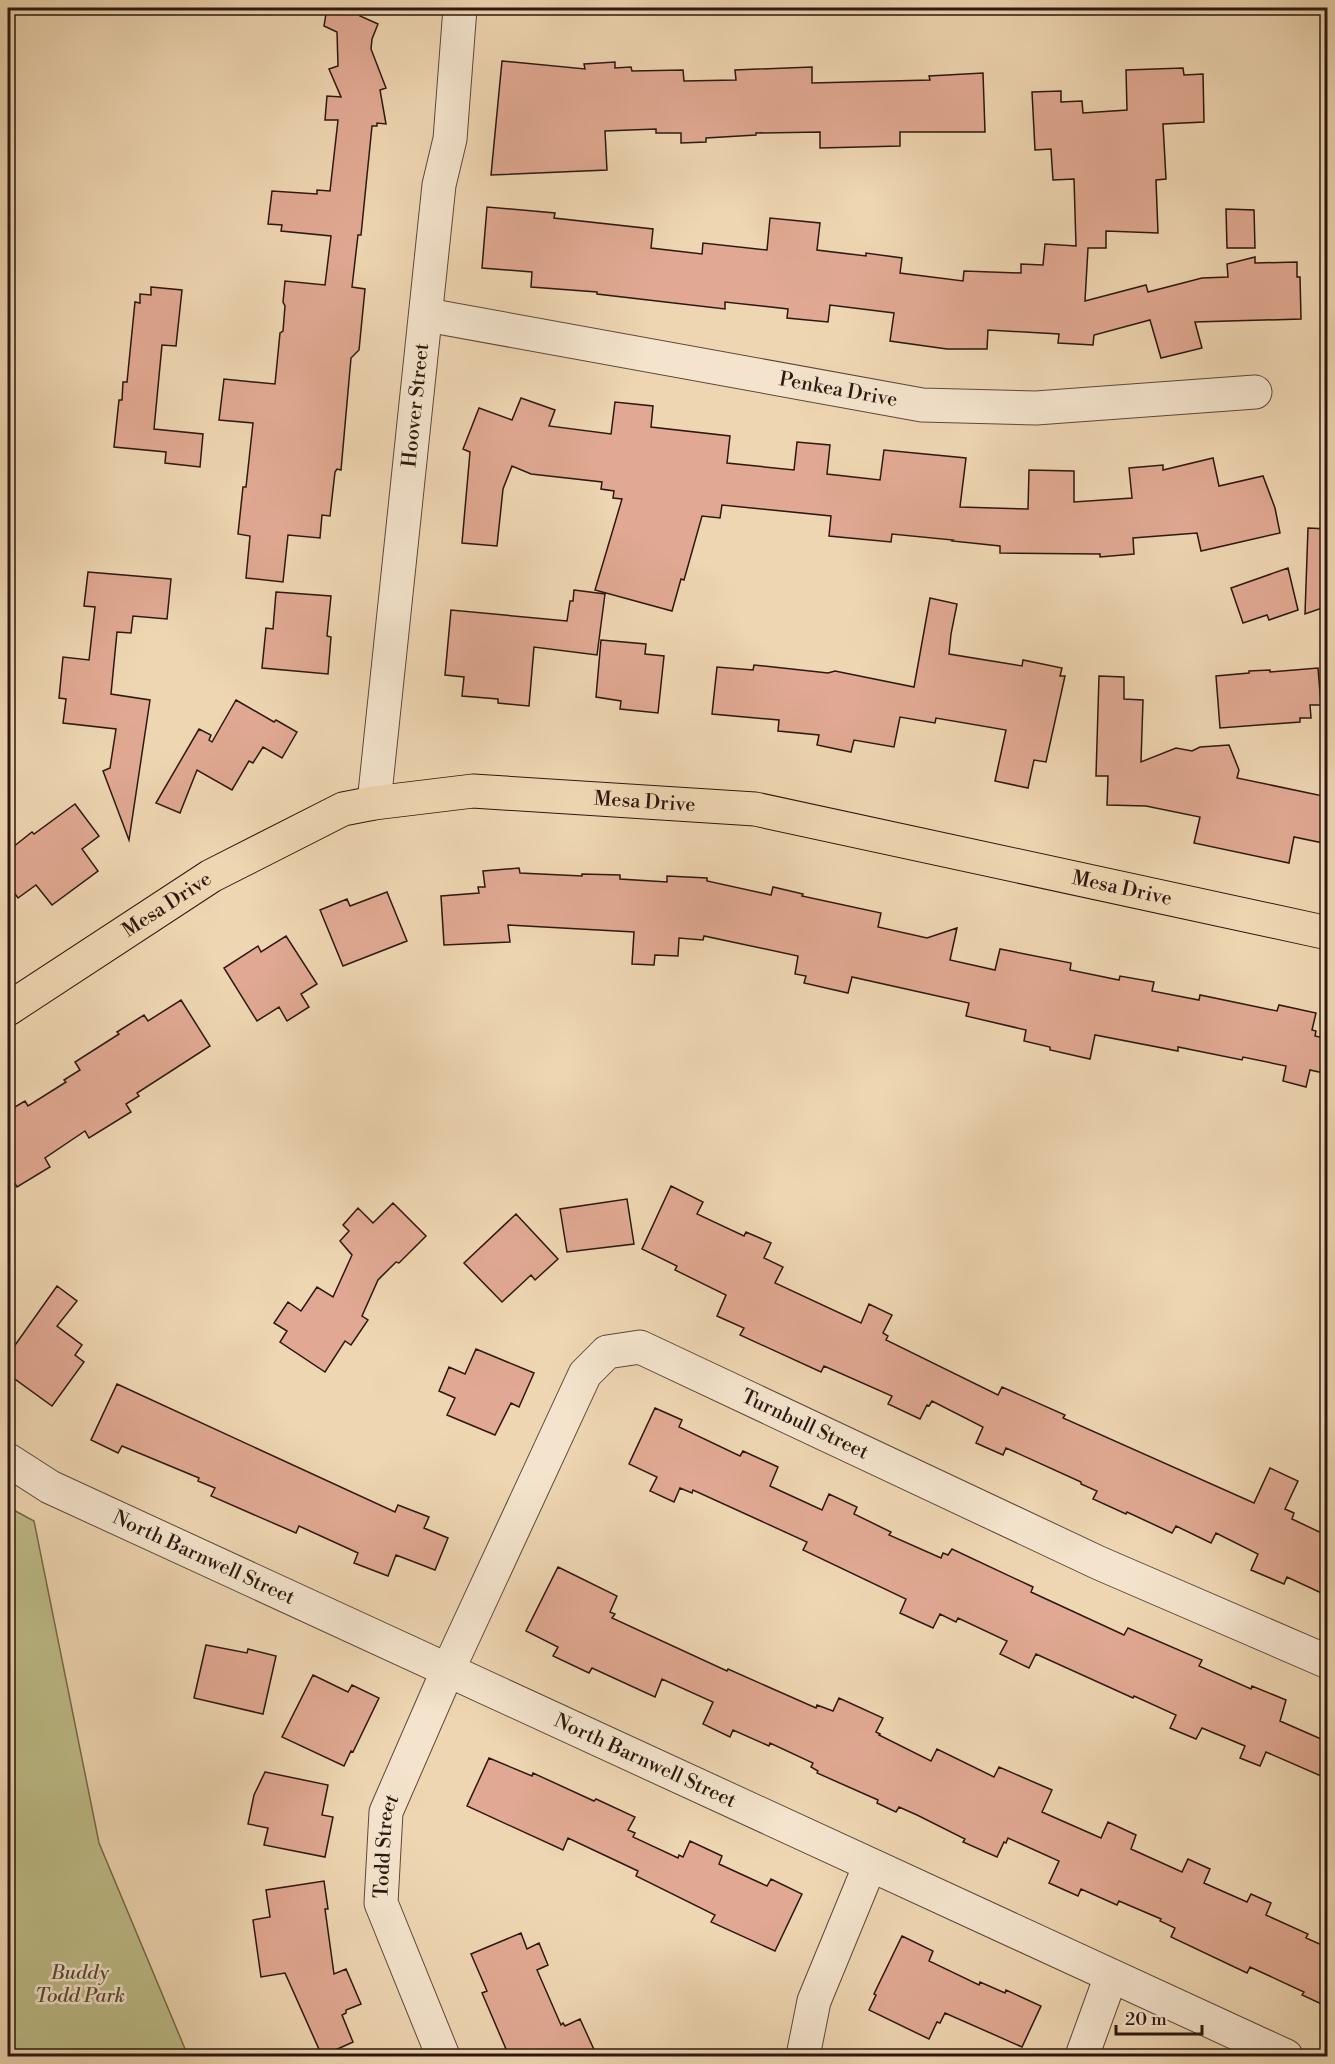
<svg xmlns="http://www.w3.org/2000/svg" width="1335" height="2064" viewBox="0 0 1335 2064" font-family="'Libre Bodoni',serif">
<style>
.green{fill:#bdbd89;stroke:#756a4c;stroke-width:1.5}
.building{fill:#e1a993;stroke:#2d180f;stroke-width:1.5}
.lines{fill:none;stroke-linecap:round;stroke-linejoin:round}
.minor-casing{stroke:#5d4838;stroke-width:35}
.major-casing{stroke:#2d180f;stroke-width:35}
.minor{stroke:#f4e4cd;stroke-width:33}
.major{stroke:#eed6b2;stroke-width:33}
.labels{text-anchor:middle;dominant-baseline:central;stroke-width:5;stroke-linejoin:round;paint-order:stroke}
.street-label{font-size:20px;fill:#2d180f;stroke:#f4e4cd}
.park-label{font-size:20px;font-style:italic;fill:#584a34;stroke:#f4e4cd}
</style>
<rect width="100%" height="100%" fill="#eed6b2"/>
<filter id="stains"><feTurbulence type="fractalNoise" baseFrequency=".00333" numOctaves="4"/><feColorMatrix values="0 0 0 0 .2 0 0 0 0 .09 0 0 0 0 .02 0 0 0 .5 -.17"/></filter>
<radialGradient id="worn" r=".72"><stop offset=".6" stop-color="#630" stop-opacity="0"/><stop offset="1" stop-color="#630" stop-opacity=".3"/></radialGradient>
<path class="green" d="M8 1507 34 1521 99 1843 188 2056H8Z"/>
<path class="building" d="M327 8H364L360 16 378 24 372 39 371 49 386 88 380 90 386 124 377 123V126H372L361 235H358L352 287 365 289 359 350 351 358 341 470 337 469 335 472 330 516 322 515 320 538 288 535 283 582 246 578 250 536 238 534 243 487H246L253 423 219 420 224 379 275 384 280 333 283 331 285 306 283 302 285 281 325 285 331 236 281 231 282 225 268 224 272 191 317 194V190L330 191 338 120H325L327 96 341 97 329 69 338 66 337 32 324 26Z
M502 61 585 69 584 64 615 62V68L631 67 632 71 683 70 684 81 736 80 735 70 812 67V83L930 80 929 76 983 73 985 132H900V146L820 148V132L756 133V135L706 138V142L681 143V133H656V129L605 131 607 170 491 175Z
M1183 68 1184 75 1203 74 1204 122 1163 124 1166 179 1156 180 1158 233 1106 231V248H1088L1085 301 1146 285 1148 292 1202 278 1228 277 1227 264 1255 257V263L1297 262V277H1300L1301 319 1195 322 1202 348 1161 358 1150 320 1094 335 1093 345 1058 343 1059 334 988 330 987 349H947L890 341 894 313 830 305 828 322 787 318 788 309 725 302V309L597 294V292L531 287 532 272 482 268 487 207 555 213 554 218 653 229 651 248 702 254 703 243 767 250 770 218 820 223 817 250 866 256V253L902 258 900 273 963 281 964 271 1021 273V264L1043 265 1045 244 1076 246 1074 179 1053 180 1051 149 1035 150 1032 92 1061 91V102L1082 101 1083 113 1127 110 1126 70Z
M1226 209 1254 210 1255 248H1227Z
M151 287 182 290 176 346 162 345 154 429 203 434 200 467 165 463 166 452 114 447 119 400H122L123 382H127L135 302 140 303V294L151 295Z
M521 398 555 410 549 426 611 434 615 402 653 406 651 427 730 436 727 463 794 470 797 442 830 445 827 474 880 480 884 450 966 458 960 507 1028 509 1029 470 1074 471V502L1132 498 1129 468 1163 465V470L1213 458 1219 486 1263 476 1275 508 1280 533 1201 551 1197 533 1133 538 1134 554 1100 557V554L1000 553V546L952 541 953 540 892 534 891 542 829 536 831 516 722 505 720 518 702 516 684 580 681 579 672 611 595 590 622 499 613 498 614 491 601 489 602 482 531 474 512 466 503 489 497 546 462 543 470 452 463 449 479 408 512 420Z
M1308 528 1328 529V606L1305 614Z
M1288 568 1298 610 1269 620 1267 615 1243 623 1231 588Z
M88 572 171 579 167 619 133 616 131 633 117 632 111 694 150 700 129 840 103 771 110 768 116 729 63 723 66 699 59 698 63 657 89 660 95 607 84 606Z
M574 590 605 594 597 655 534 647 529 706 498 703V699L462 696 464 677 445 675 451 610 567 621 570 601H573Z
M276 592 331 596 327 636 331 637 328 674 262 668 266 628 273 629Z
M930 598 957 604 951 634 949 654 1022 666 1023 660 1062 668 1060 676H1065L1046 762 1034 760 1028 788 995 781 1006 730 936 718 935 723 900 717 894 747 854 740 851 752 817 745 819 735 778 731 779 720 712 714 717 667 753 670 754 665 828 673 835 671 914 687Z
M601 640 646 644 645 654 664 656 658 713 620 709 621 701 596 697Z
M1318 668 1321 705H1310L1311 718H1300V722L1220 728 1216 676 1249 673V671L1270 670V672Z
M1099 676 1124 677V699L1143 700 1141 762 1176 748 1192 751 1200 747 1229 745 1239 770 1237 778 1328 797V844L1294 837 1289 863 1194 843 1200 817 1146 806 1107 805 1108 776H1096Z
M236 700 274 722 276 720 297 732 282 758 263 747 253 763 249 761 232 790 197 770 180 813 156 803 199 729 211 735 209 740 212 742Z
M75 804 99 836 82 849 98 871 52 905 36 885 18 898 8 884V851L32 832 34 834Z
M519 868 520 873 582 876V874L620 875V879L667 882V876L707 878V881L771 895 773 887 803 894 802 896 881 913 878 927 927 938 957 928 950 960 995 970 1000 949 1071 963 1070 970 1119 980 1120 976 1154 982 1152 991 1199 1000 1200 995 1277 1011 1279 1005 1316 1013 1312 1030 1316 1031 1315 1036 1328 1039V1074L1310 1070 1306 1087 1283 1081 1286 1066 1243 1057 1242 1060 1178 1047V1051L1095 1035 1090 1059 1050 1050V1047L1024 1041 1026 1030 966 1016 969 1003 852 977 848 993 804 983 806 976 795 974 798 956 704 936 703 940 679 938 678 956 655 955 654 965 632 964 634 932 508 925 510 942 444 945 441 896 479 893 478 887H485L483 871Z
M387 892 407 941 343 966 320 910 347 899 350 906Z
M286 936 317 984 301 994 309 1007 287 1021 279 1007 257 1021 224 968 258 946 261 952Z
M181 1000 210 1046 137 1093 139 1096 126 1104 131 1112 89 1138 85 1131 45 1158 50 1167 17 1187 8 1172V1111L25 1101 28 1106 66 1082 64 1080 80 1070 75 1062 119 1034 117 1032 144 1015 148 1021Z
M671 1186 703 1202 697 1214 744 1236 746 1232 771 1243 764 1258 783 1267 775 1283 861 1323 869 1304 892 1315 883 1333 888 1336 886 1340 998 1395 1002 1387 1065 1415 1063 1418 1254 1503 1270 1468 1298 1481 1285 1509 1294 1513 1292 1519 1328 1536V1596L1287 1577 1284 1584 1251 1570 1258 1554 1216 1533 1211 1543 1176 1526 1172 1533 1127 1512 1126 1514 1093 1499 1097 1491 1081 1484V1482L1006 1448 1003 1455 976 1443 983 1427 932 1401 929 1406 927 1405 920 1419 888 1404 892 1396 824 1366 821 1372 740 1335 744 1328 717 1316 726 1295 675 1270 677 1266 642 1249Z
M627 1199 634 1244 567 1252 560 1209Z
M393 1203 426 1236 399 1263 396 1262 378 1280 362 1316 368 1320 351 1345 345 1341 325 1372 280 1342 287 1331 274 1323 288 1302 301 1311 317 1287 333 1297 352 1255 340 1241 349 1231 343 1225 358 1208 373 1223Z
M516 1214 558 1259 535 1280 531 1275 502 1302 464 1263Z
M57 1286 77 1301 57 1326 82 1345 75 1355 84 1362 52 1406 8 1374V1355Z
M476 1349 534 1373 519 1407 511 1403 495 1435 447 1415 455 1398 439 1391 449 1367 465 1374Z
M117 1384 395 1512 398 1505 429 1517 424 1528 448 1538 435 1570 396 1555 388 1576 354 1563 358 1553 299 1526 296 1533 211 1496 215 1488 198 1481 199 1478 122 1446 118 1453 91 1440Z
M655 1408 682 1420 679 1427 740 1456 743 1451 778 1467 770 1486 822 1510 829 1494 857 1507 854 1514 891 1532 889 1535 941 1558 943 1553 948 1555 952 1549 1033 1587 1031 1592 1124 1635 1128 1628 1202 1660 1199 1666 1251 1689 1252 1686 1286 1700 1280 1721 1328 1742V1779L1266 1752 1260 1766 1240 1758 1245 1746 1202 1728 1196 1739 1170 1728 1176 1715 1134 1696 1133 1698 1036 1654 1029 1668 1000 1654 1007 1641 958 1618 956 1622 940 1614 933 1628 900 1613 906 1599 803 1550 807 1542 693 1490 692 1493 680 1488 674 1502 650 1491 657 1477 629 1464Z
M558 1567 617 1596 610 1612 615 1614 612 1618 727 1671 728 1669 816 1708 817 1705 833 1711 839 1698 883 1718 876 1732 880 1734 879 1735 931 1761 937 1749 994 1777 999 1767 1052 1790 1042 1812 1101 1838 1108 1822 1136 1835 1131 1849 1182 1872 1188 1859 1210 1869 1204 1883 1247 1902 1251 1894 1271 1903 1266 1915 1308 1934 1306 1938 1324 1946 1328 1939V2007L1302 1995 1304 1992 1250 1967 1247 1973 1171 1937 1175 1928 1160 1921 1161 1919 1119 1901 1117 1905 1081 1889 1078 1896 1049 1883 1059 1861 1008 1838 1006 1843 1004 1842 997 1857 963 1842 965 1839 917 1815 899 1807 896 1812 877 1803 878 1800 817 1773 818 1771 811 1767 813 1763 770 1743 769 1746 733 1730 730 1737 703 1724 713 1702 662 1679 655 1697 592 1668 589 1673 553 1656 558 1647 526 1631Z
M206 1645 247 1653 248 1649 276 1656 263 1714 194 1698Z
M313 1675 348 1692 352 1685 379 1698 353 1752 351 1751 344 1766 282 1737Z
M489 1758 532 1776 533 1773 594 1801 596 1799 635 1817 628 1830 635 1833 633 1837 678 1858 679 1855 683 1857 690 1841 722 1856 719 1864 767 1886 771 1879 802 1894 775 1951 711 1922 715 1915 636 1876 638 1871 568 1838 563 1850 467 1806Z
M265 1772 328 1785 322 1815 333 1817 325 1857 264 1845 268 1828 248 1824 254 1795Z
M324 1881 328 1909H325L334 1974 346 1969 361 2004 346 2010V2013L342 2015 353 2042 322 2056 285 1973 261 1977 253 1920 270 1917 266 1890Z
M521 1933 527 1949 539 1943 548 1965 537 1970 561 2025 563 2023 565 2026 580 2019 597 2056H509L482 1993 487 1991 471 1954Z
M902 1936 933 1951 929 1961 979 1985 980 1982 1005 1993 1006 1990 1041 2006 1022 2047 945 2013 940 2023 937 2022 929 2039 869 2010 876 1995 874 1994Z"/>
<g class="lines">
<g class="minor-casing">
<g id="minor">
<path id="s1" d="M427 315 922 405 1036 408 1255 392"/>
<path id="s2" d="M374 803 439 185 450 139 460 8"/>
<path id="s3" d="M8 1460 50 1487 1286 2056"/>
<path id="s4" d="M443 2056 381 1903 386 1812 447 1672 585 1374 607 1352 640 1347 1099 1563 1328 1662"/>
<path d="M803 2056 814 2001 870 1865"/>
<path d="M1082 2056 1111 1976"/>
</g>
</g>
<g class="major-casing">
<g id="major">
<path id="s5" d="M8 1009 211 876 343 809 374 803 473 791 755 809 1328 933"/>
</g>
</g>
<use href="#minor" class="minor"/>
<use href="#major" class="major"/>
</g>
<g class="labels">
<g class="street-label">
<text stroke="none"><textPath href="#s1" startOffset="418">Penkea Drive</textPath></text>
<text stroke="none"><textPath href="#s2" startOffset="400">Hoover Street</textPath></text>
<text stroke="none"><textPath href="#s5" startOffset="694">Mesa Drive</textPath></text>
<text stroke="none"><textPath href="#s5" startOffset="1180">Mesa Drive</textPath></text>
<text stroke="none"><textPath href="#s5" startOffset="190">Mesa Drive</textPath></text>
<text stroke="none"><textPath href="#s4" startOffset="984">Turnbull Street</textPath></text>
<text stroke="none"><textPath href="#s3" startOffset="219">North Barnwell Street</textPath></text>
<text stroke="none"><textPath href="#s3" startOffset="705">North Barnwell Street</textPath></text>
<text stroke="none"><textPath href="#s4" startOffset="222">Todd Street</textPath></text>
</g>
<g class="park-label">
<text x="80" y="1973">Buddy<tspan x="80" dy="23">Todd Park</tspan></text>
</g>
</g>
<rect width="1335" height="2064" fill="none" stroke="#eed6b2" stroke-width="30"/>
<rect x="9" y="9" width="1317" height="2046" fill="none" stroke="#2d180f" stroke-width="3"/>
<rect x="15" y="15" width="1305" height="2034" fill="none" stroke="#2d180f" stroke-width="1.5"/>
<path d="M1116 2025v9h86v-9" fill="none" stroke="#2d180f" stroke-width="3"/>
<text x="1125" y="2025" font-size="18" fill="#2d180f" stroke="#f4e4cd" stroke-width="4.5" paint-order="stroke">20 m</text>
<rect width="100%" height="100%" filter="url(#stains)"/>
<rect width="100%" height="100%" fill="url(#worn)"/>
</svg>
